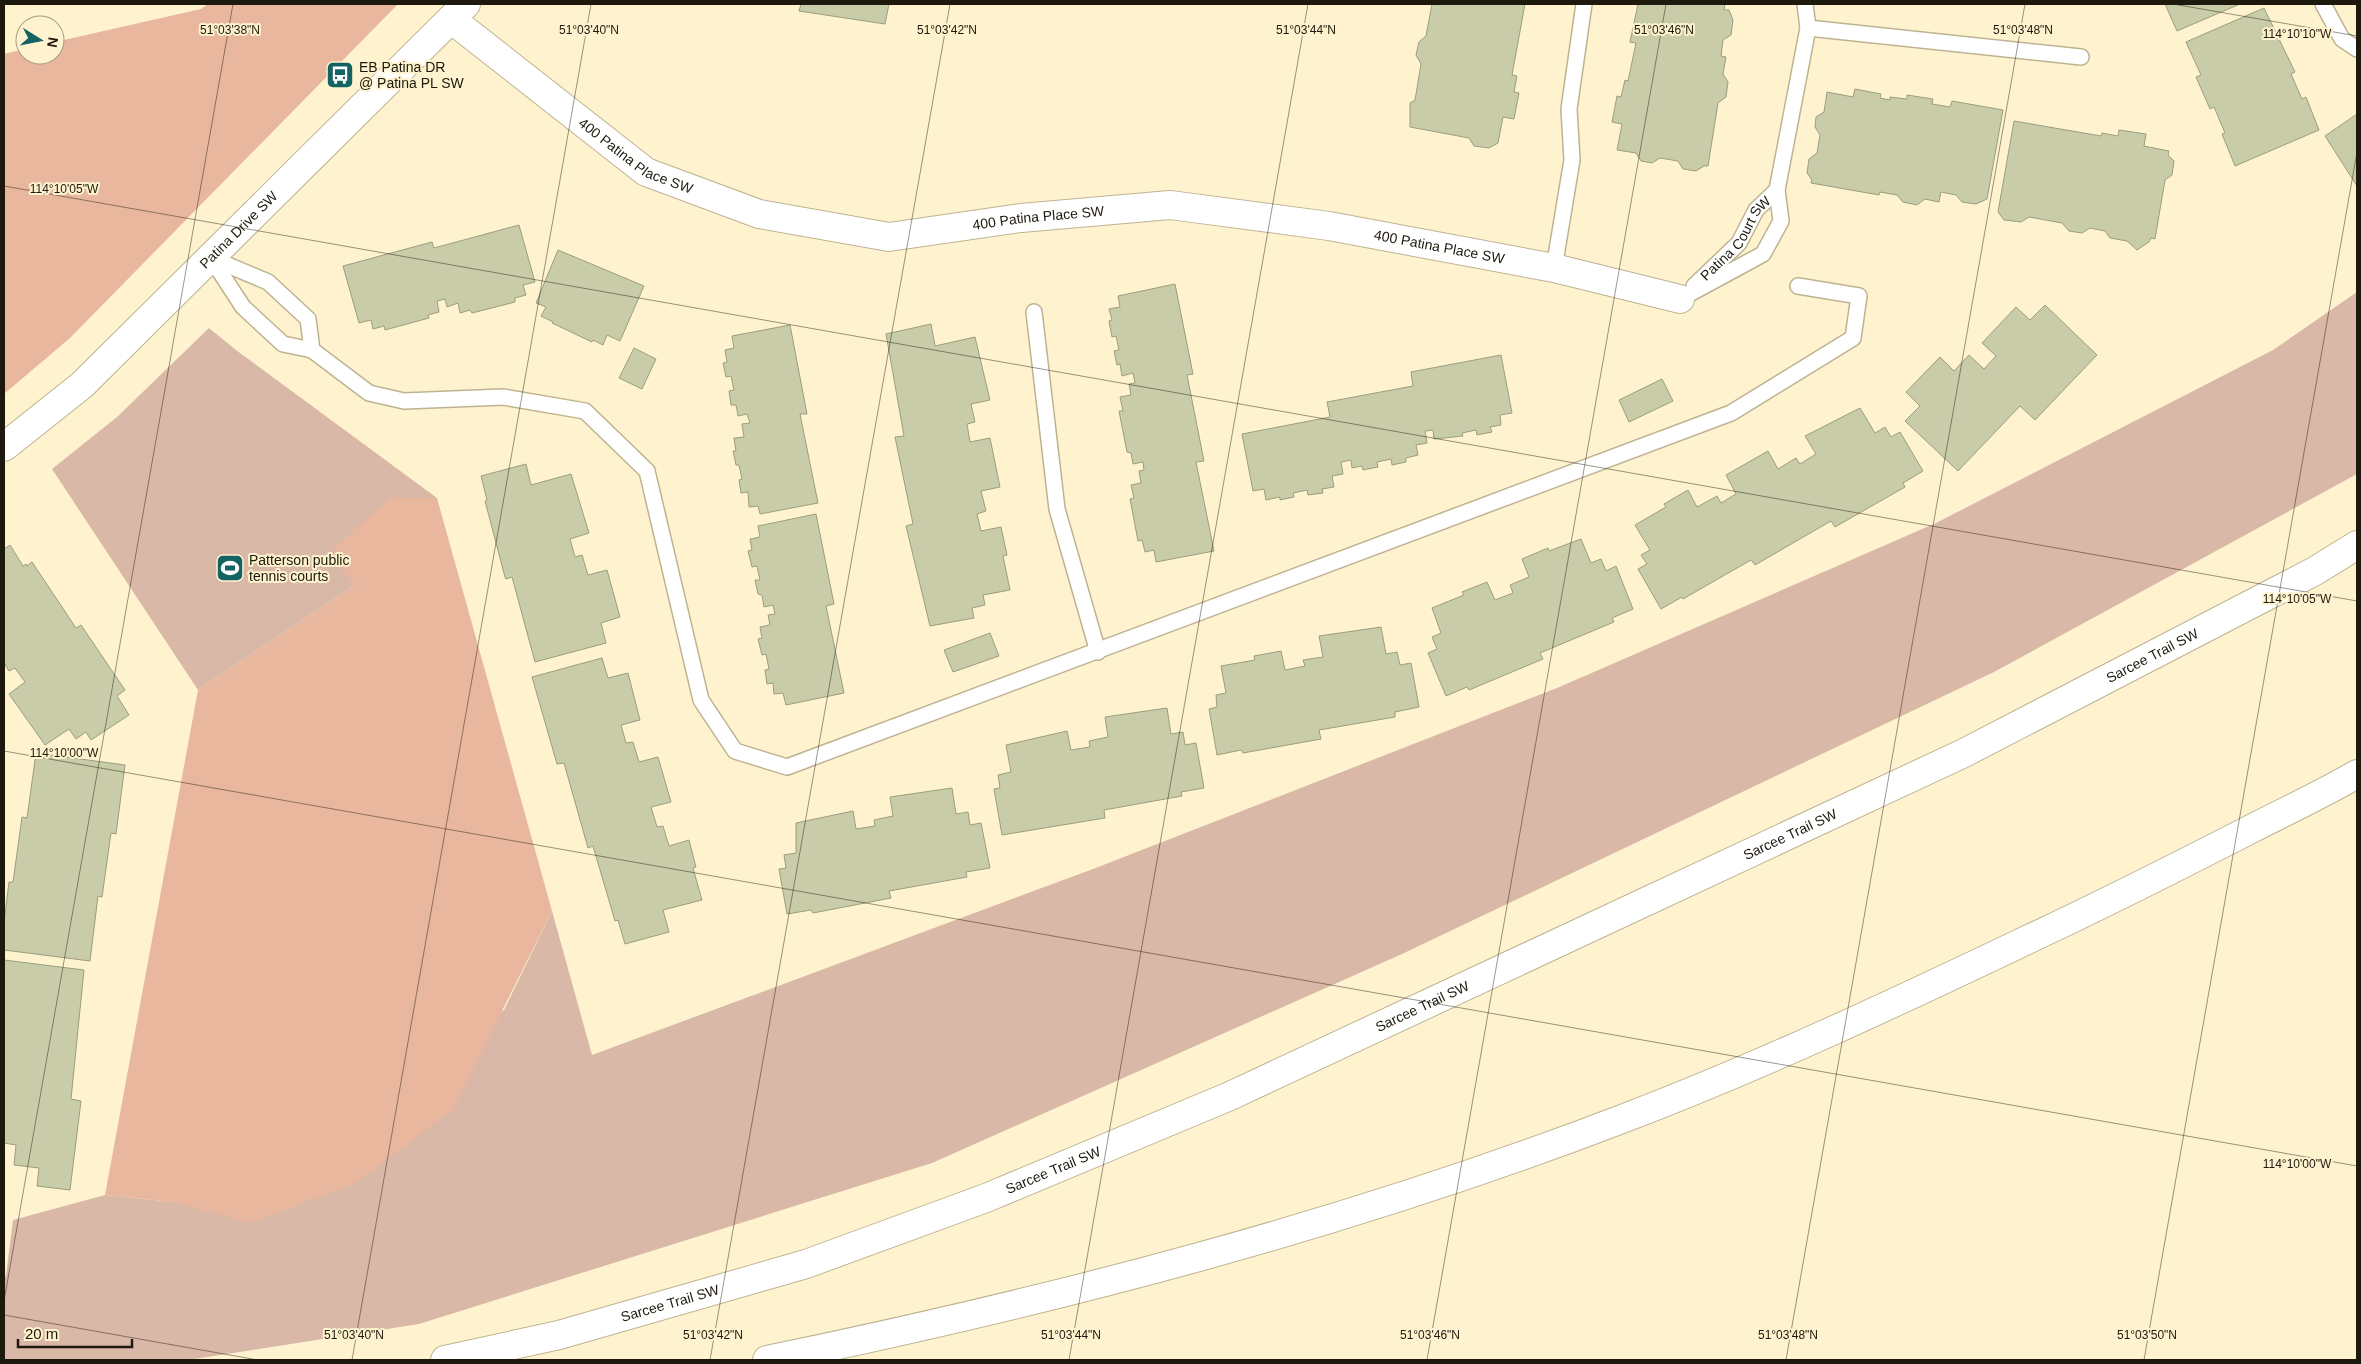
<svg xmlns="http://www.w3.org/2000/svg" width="2361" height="1364" viewBox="0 0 2361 1364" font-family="Helvetica,sans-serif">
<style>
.green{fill:#d9b8a7}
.forest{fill:#e8b79d}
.building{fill:#c8cca8;stroke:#9b9e7c}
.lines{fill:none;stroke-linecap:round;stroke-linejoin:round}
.lane-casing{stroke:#beb391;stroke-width:18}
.street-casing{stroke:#beb391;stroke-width:30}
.highway-casing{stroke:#beb391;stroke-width:30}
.lane{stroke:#fff;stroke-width:15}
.street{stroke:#fff;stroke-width:28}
.highway{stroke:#fff;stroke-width:28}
.ticks{fill:none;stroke:#1d190c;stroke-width:1;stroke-opacity:0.45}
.labels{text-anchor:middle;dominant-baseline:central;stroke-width:4;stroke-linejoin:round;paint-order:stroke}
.poi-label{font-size:14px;fill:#1d190c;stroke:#fff3cf;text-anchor:start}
.street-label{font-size:14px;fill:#1d190c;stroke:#fff3cf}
.ticks-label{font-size:12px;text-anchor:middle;fill:#1d190c;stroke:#fff3cf;stroke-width:4;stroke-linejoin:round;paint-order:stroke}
</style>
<rect width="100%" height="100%" fill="#fff3cf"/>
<path class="green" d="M2357 292V474L1994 672 1402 954 932 1163 419 1324 188 1360H4V1277L6 1276 13 1220 105 1195 173 1202 504 1010 552 911 592 1055 1093 869 1557 688 1936 523 2273 350Z
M209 328 236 350 437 498H391L354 586 198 690 52 469 117 417Z"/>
<path class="forest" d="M208 4H398L70 338 4 394V54L25 49V55H55V42L201 9Z
M391 498H437L552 911 453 1109 354 1184 251 1223 173 1202 105 1195 198 690 354 586 331 551Z"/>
<path class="building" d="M801 4H889L885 24 799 11Z
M1432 4H1525L1512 75 1517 76 1514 92 1519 93 1514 119 1503 117 1498 143 1489 148 1474 146 1469 138 1410 127V103L1415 100 1421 64 1416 55 1419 42 1426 36Z
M1638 4H1725L1724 10H1729L1733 20 1731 35 1723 40 1721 56 1726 57 1723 74 1728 82 1726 97 1718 103 1708 166H1704L1696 171 1683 169 1678 161 1660 158 1652 163 1641 161 1636 153 1617 150 1622 124 1612 122 1617 96 1621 97 1625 80 1628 81 1636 43 1630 42Z
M2165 4H2240L2177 31Z
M2264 8 2295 72 2291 74 2302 99 2306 97 2319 130 2235 166 2222 134 2225 133 2214 107 2210 109 2196 77 2201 75 2186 42Z
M1855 89 1881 94 1880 98 1890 100V97L1907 99V95L1933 99 1932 104 1950 107 1952 101 2003 110 1987 199 1976 204 1962 202 1956 195 1941 192 1939 202 1925 199 1917 205 1903 202 1897 195 1880 192 1879 195 1811 183 1812 180 1807 173 1809 159 1817 153 1820 135 1815 127 1816 117 1824 112 1827 92 1853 97Z
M2357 114V186L2325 136Z
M2014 121 2101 136 2102 133 2118 136 2119 130 2146 134 2144 146 2169 151 2168 155 2174 161 2172 175 2165 180 2155 239 2151 238 2149 242 2137 250 2127 241 2110 238 2105 231 2090 228 2082 233 2069 231 2062 223 2029 217 2021 222 2004 220 1998 212Z
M519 225 535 282 523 285 526 295 515 298V302L472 313 470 310 460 313 458 303 447 307 445 299 437 301 439 312 428 315 429 318 385 330 384 326 373 329 371 320 359 323 343 266 432 242 434 248Z
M558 250 644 286 620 341 607 335 603 345 593 340 592 342 552 323 553 322 541 316 546 307 536 303Z
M1175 284 1193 374 1187 375 1204 461 1196 462 1214 551 1156 562 1154 550 1145 552 1142 540 1138 541 1130 499 1134 498 1131 485 1141 483 1139 471 1144 470 1143 462 1133 464 1131 453 1127 452 1119 411H1123L1120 397 1131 395 1129 384 1135 383 1133 373 1122 376 1120 364 1117 365 1114 351 1119 350 1116 336 1112 337 1109 321 1112 320 1109 309 1120 307 1118 296Z
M2045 305 2097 355 2035 420 2020 406 1958 471 1905 421 1920 406 1906 392 1940 357 1954 371 1969 355 1984 369 1996 356 1982 343 2016 307 2030 320Z
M931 324 935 346 975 337 990 400 971 404 975 422 967 424 970 442 990 438 1000 487 981 491 986 511 977 514 981 531 1001 527 1007 555 1003 556 1010 590 983 595 985 605 972 608 974 618 930 626 906 526 913 524 895 437 904 436 886 334Z
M790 325 807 414H800L818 503 760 514 758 506 749 507 748 492 741 493 739 480 742 479 739 465H736L733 451H736L734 438 744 437 742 424 750 423 747 414 738 416 736 405H731L729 391 734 390 731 376 726 377 723 363 727 362 725 350 734 348 732 336Z
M634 348 656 359 642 389 619 378Z
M1501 355 1512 413 1500 415 1501 425 1490 427 1492 432 1477 435 1476 430 1462 433 1463 436 1434 439 1433 430 1425 431 1427 443 1416 445 1418 455 1406 458V462L1392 465 1391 459 1377 462 1378 467 1363 470 1362 466 1352 468 1351 460 1341 462 1343 474 1332 476 1334 487 1322 489 1323 493 1308 495 1307 490 1293 493 1294 497 1280 500V497L1266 500 1264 489 1253 491 1242 434 1330 417 1327 402 1413 386 1411 372Z
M1662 379 1673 401 1629 422 1619 400Z
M1860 408 1875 433 1885 427 1891 437 1900 432 1923 471 1903 483 1905 487 1835 527 1831 521 1755 565 1751 560 1683 599 1682 597 1661 609 1638 569 1647 564 1641 555 1650 550 1635 525 1666 507 1664 504 1688 490 1697 507 1717 496 1721 503 1736 494 1726 475 1768 451 1778 469 1796 458 1800 464 1816 454 1805 436Z
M526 464 531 485 571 474 589 533 570 539 575 557 582 555 588 575 607 570 620 617 601 623 606 643 535 662 512 577 506 579 505 577 485 501 487 500 481 476Z
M816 514 834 604 826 606 844 693 786 705 783 693 774 694 773 683 767 684 765 670 769 669 766 654 762 655 758 639 762 638 760 627 770 625 768 615 775 614 773 605 764 607 762 595 758 594 755 580H760L757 566 752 567 748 551 752 550 750 539 760 537 758 526Z
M1581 539 1591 563 1601 559 1606 571 1616 566 1633 609 1612 618 1614 622 1540 653 1543 659 1469 690 1467 687 1446 696 1428 653 1437 649 1432 637 1441 633 1432 608 1464 595 1462 592 1487 582 1495 600 1513 593 1510 585 1529 577 1522 559 1548 548 1549 551Z
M10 545 23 566 26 564 27 566 32 562 76 628 81 625 125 690 117 696 129 715 91 740 86 732 76 739 69 729 45 745 9 694 25 682 15 668 9 671 4 663V549Z
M1381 627 1386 654 1397 652 1400 665 1411 663 1419 707 1395 712V717L1319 730 1321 739 1243 753 1241 750 1217 755 1209 709 1217 707 1216 695 1226 693 1221 666 1255 660 1254 656 1281 651 1285 670 1305 666 1303 660 1323 657 1319 636Z
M990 633 999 656 953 672 944 650Z
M602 658 608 678 628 673 640 720 621 725 626 743 633 742 639 762 658 757 671 802 651 807 657 827 663 826 669 846 689 840 696 867 693 868 702 900 663 910 669 932 625 944 618 920 615 921 593 846 588 848 564 763 557 764 532 677Z
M1167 708 1171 734 1183 732 1185 745 1196 743 1204 788 1181 792 1182 796 1104 810 1105 818 1002 835 994 789 1000 788 998 775 1011 772 1006 745 1067 731 1071 750 1090 747 1089 741 1108 737 1105 717Z
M36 753 125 765 116 834 111 833 102 897 98 896 90 961 4 950V922L9 882H13L22 817 27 818Z
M952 788 956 814 968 812 970 825 981 823 990 868 966 872 967 877 889 891 891 898 813 913 811 910 787 914 779 869 786 868 784 855 796 853V823L853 811 856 829 875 826 874 820 893 816 890 797Z
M4 960 84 970 71 1099 81 1101 70 1190 37 1186 39 1168 14 1165 16 1145 4 1143Z"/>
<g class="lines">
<g class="lane-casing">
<g id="lane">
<path d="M2323 4 2342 39 2357 49"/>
<path d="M1808 28 2081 57"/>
<path d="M211 258 243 307 283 344 312 350 369 393 404 401 503 397 585 411 647 471 701 700 735 751 787 767 1731 413 1853 338 1859 296 1798 286"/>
<path d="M211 258 268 282 308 319 312 350"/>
<path d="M1554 268 1572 160 1569 109 1584 4"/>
<path id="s1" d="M1694 286 1739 243 1756 210 1777 190"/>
<path d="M1680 299 1763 254 1781 221 1777 190 1808 28 1805 4"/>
<path d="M1034 312 1057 509 1098 652"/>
</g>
</g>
<g class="street-casing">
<g id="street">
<path id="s2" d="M451 19 646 172 759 214 889 237 1021 218 1170 205 1329 226 1554 268 1680 299"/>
<path id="s3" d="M4 447 82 385 466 4"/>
</g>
</g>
<g class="highway-casing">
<g id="highway">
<path id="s4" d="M445 1360 559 1335 806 1264 986 1198 1230 1096 1964 753 2315 571 2357 545"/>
<path d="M767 1360C1057 1300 1346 1225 1622 1119 1761 1066 1895 1003 2029 939 2104 904 2177 867 2251 829 2286 811 2323 794 2357 774"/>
</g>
</g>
<use href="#lane" class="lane"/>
<use href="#street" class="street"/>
<use href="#highway" class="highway"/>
</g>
<path class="ticks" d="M2173 4 2357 36M4 186 2357 601M4 751 2357 1166M4 1301 233 4M4 1315 258 1360M352 1360 591 4M710 1360 950 4M1069 1360 1308 4M1427 1360 1666 4M1786 1360 2025 4M2144 1360 2357 152"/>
<defs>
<g id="bus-square" transform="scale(1.4375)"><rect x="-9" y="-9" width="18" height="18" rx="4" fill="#136363" stroke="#fff3cf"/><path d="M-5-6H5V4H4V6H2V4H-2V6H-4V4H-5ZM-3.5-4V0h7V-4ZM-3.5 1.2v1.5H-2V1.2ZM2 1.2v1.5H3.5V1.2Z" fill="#fff"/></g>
<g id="stadium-square" transform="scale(1.4375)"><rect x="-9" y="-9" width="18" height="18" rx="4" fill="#136363" stroke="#fff3cf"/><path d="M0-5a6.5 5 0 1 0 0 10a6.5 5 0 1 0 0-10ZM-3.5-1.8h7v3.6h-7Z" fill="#fff"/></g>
</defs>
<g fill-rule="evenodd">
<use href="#bus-square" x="340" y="75"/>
<use href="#stadium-square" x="230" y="568"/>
</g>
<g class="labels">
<g class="poi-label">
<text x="359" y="67">EB Patina DR<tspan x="359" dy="16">@ Patina PL SW</tspan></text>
<text x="249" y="560">Patterson public<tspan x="249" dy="16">tennis courts</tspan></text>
</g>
<g class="street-label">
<text stroke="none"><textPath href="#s2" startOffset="231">400 Patina Place SW</textPath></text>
<text stroke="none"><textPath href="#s2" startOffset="651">400 Patina Place SW</textPath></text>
<text stroke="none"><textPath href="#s3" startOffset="320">Patina Drive SW</textPath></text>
<text stroke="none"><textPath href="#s1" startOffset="64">Patina Court SW</textPath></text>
<text stroke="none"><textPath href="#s2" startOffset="1056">400 Patina Place SW</textPath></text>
<text stroke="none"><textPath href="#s4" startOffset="1852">Sarcee Trail SW</textPath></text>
<text stroke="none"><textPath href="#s4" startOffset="1448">Sarcee Trail SW</textPath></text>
<text stroke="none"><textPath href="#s4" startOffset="1042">Sarcee Trail SW</textPath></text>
<text stroke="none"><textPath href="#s4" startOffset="638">Sarcee Trail SW</textPath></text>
<text stroke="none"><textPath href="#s4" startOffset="232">Sarcee Trail SW</textPath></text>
</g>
</g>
<g class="ticks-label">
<text x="589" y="34">51°03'40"N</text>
<text x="947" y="34">51°03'42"N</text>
<text x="1306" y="34">51°03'44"N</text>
<text x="1664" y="34">51°03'46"N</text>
<text x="2023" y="34">51°03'48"N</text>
<text x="230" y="34">51°03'38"N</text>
<text x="2297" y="38">114°10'10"W</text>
<text x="64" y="193">114°10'05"W</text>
<text x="2297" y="603">114°10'05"W</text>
<text x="64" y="757">114°10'00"W</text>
<text x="2297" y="1168">114°10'00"W</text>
<text x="354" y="1339">51°03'40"N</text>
<text x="713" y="1339">51°03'42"N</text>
<text x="1071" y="1339">51°03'44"N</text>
<text x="1430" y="1339">51°03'46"N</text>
<text x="1788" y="1339">51°03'48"N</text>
<text x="2147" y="1339">51°03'50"N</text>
</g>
<rect width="2361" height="1364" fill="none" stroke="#1d190c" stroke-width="10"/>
<g transform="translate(40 40) rotate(100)"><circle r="24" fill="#fff3cf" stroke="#a59c81"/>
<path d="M0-4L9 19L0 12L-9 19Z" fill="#136363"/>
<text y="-8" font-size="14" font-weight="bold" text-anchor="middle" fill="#1d190c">N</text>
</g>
<path d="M18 1339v8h114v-8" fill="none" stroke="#1d190c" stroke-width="2.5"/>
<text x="25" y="1339" font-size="15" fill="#1d190c" stroke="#fff3cf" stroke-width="4" paint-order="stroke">20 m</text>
</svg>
